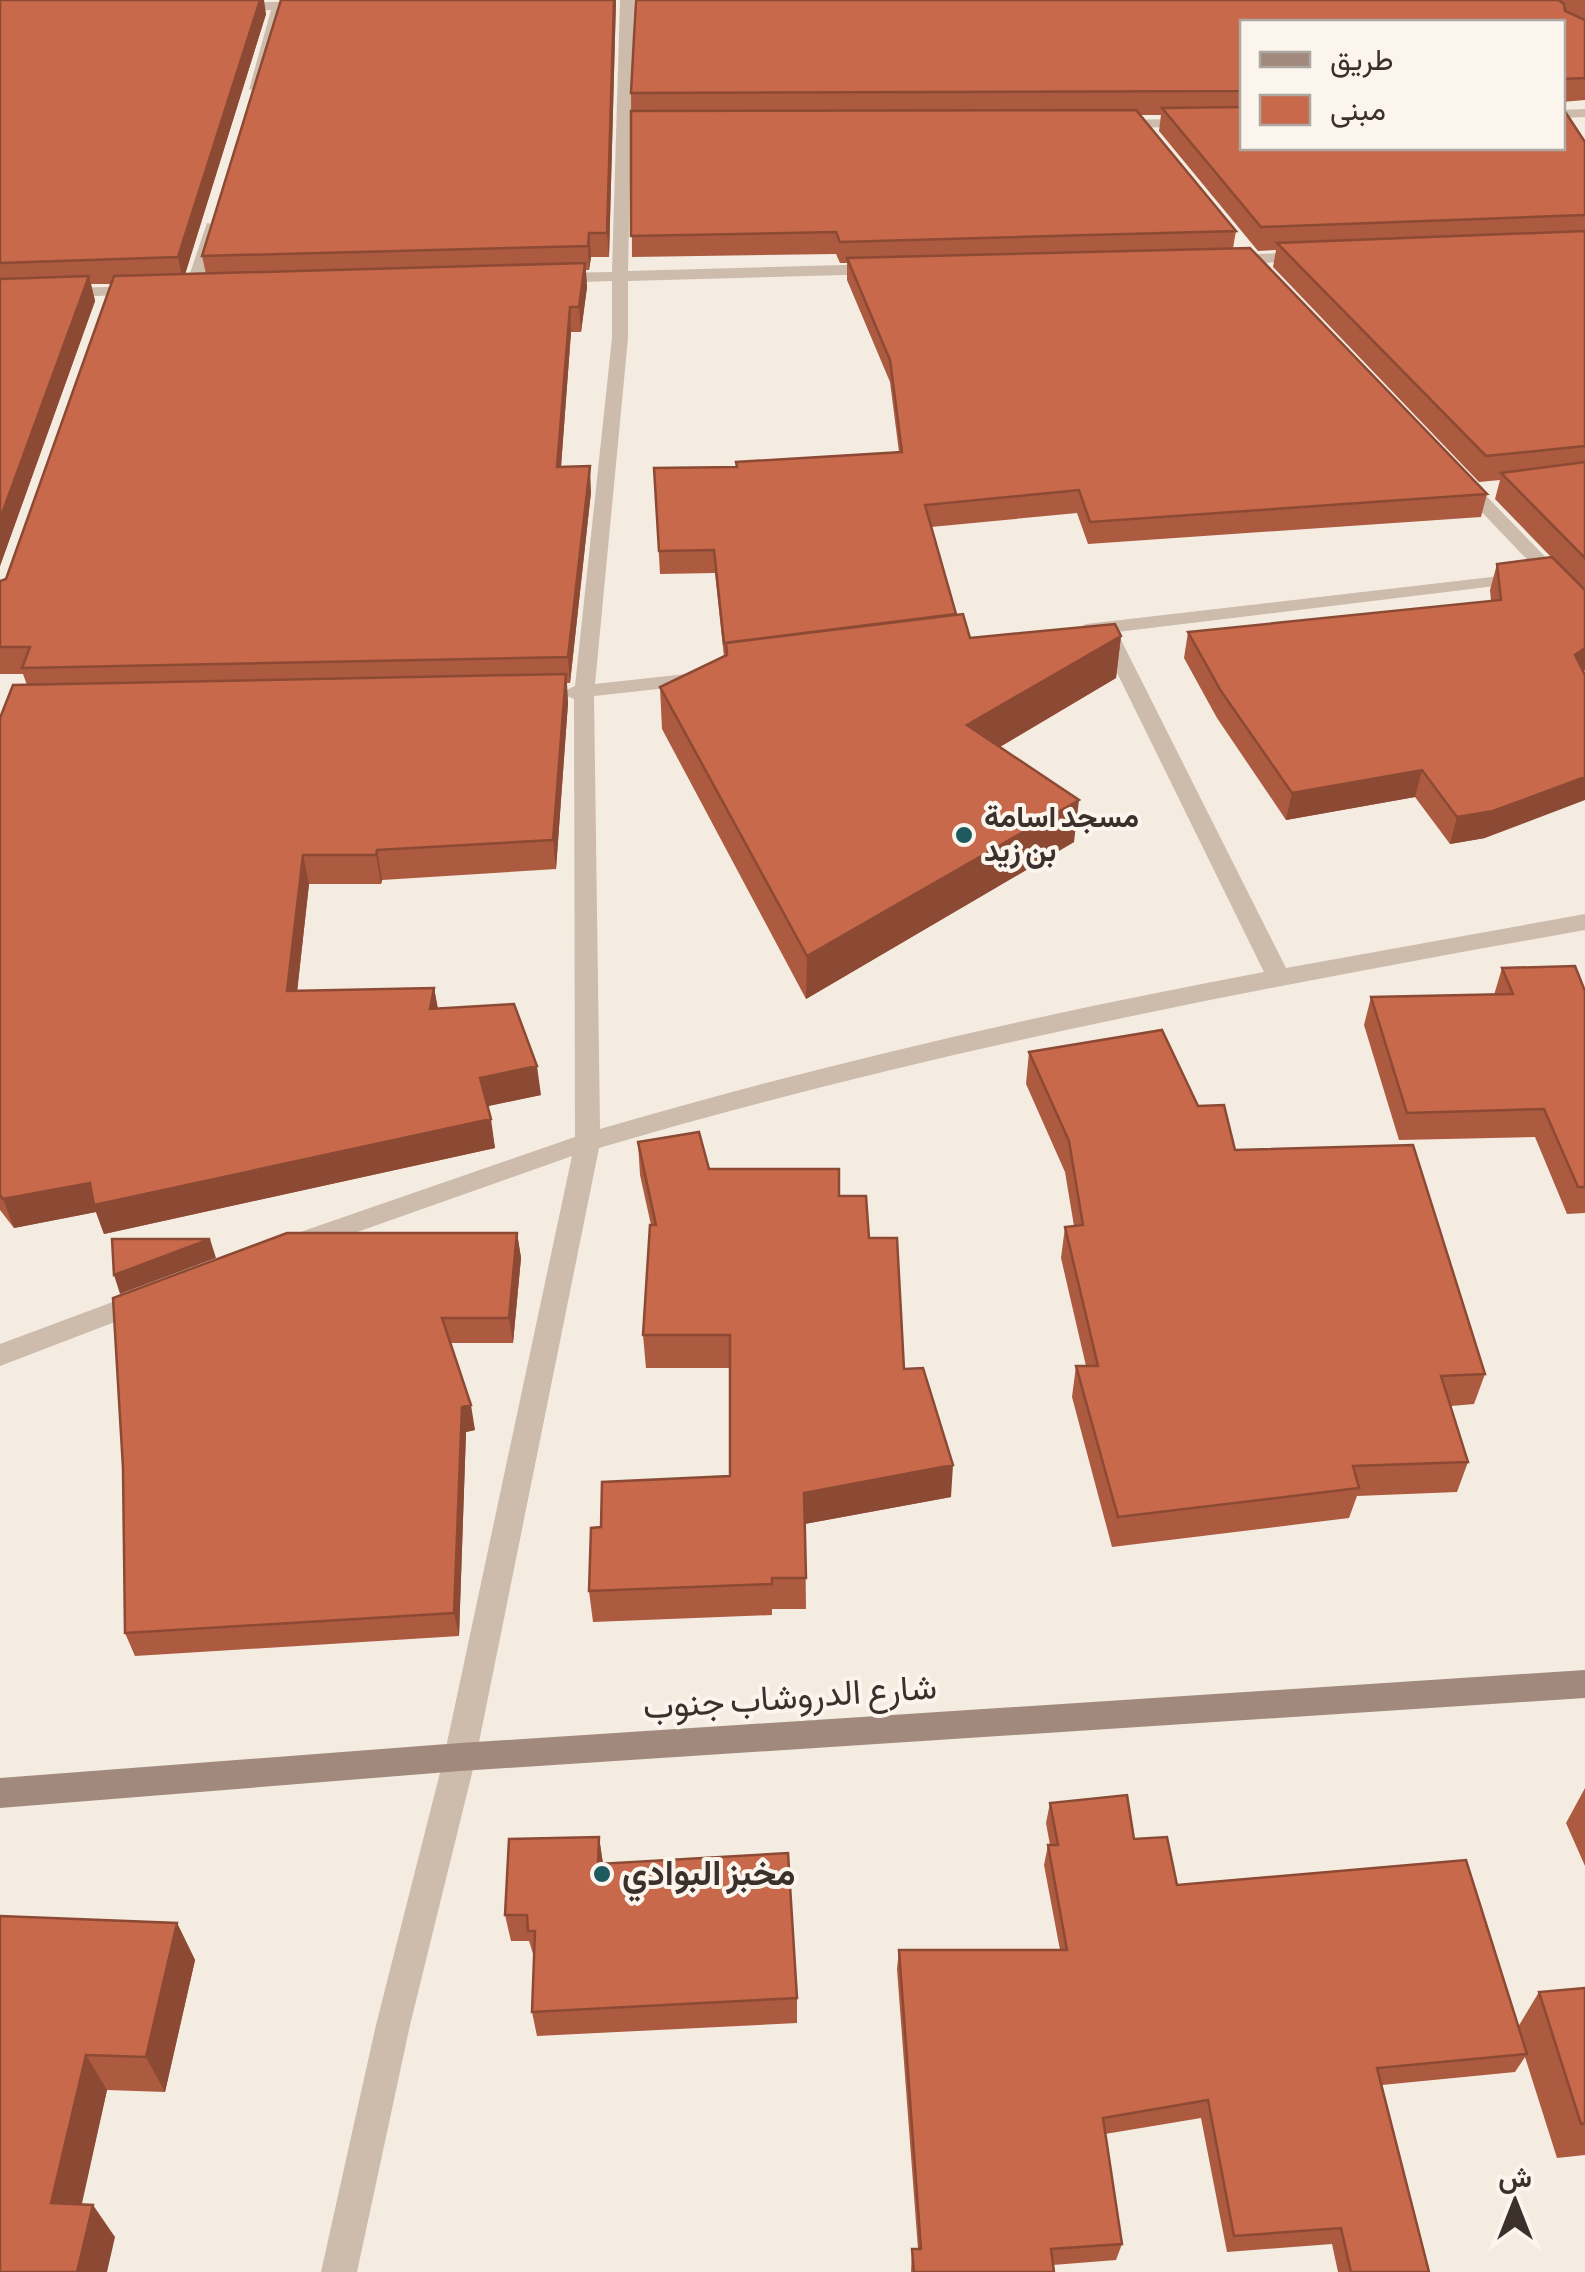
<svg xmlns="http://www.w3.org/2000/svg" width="1585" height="2272" viewBox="0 0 1585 2272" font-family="'Alegreya Sans',Vazirmatn,sans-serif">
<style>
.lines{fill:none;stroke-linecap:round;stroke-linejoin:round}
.street{fill:#cdbbac;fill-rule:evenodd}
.secondary{fill:#a18a7d;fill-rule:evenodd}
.wall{fill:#ac5a40}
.shaded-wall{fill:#8c4a34}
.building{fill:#c8694b;stroke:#8c4a34;stroke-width:2.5}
.poi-dot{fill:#1f5a5e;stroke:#fbf5ee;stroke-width:4}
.labels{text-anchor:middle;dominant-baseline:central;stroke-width:8;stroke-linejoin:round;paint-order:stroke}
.poi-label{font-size:30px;font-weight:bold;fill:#3b302b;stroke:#fbf5ee;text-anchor:start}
.near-street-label{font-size:35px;fill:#3b302b;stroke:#fbf5ee}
.near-poi-label{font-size:35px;font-weight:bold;fill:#3b302b;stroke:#fbf5ee;text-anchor:start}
</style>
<rect width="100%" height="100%" fill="#f4ebe1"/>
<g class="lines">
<path class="street" d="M620 0H634L628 271 880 264 888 269 880 274 628 281V338L595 684 704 672 714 678 704 684 594 696 600 1129C819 1065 1040 1014 1264 972L1098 634 1086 636 1076 630 1086 624 1535 572V580L1528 582 1117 632 1286 968 1585 914V930C1253 989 923 1052 599 1148L476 1757 410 2025 357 2272H321L376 2025 444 1757 572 1156 295 1254 286 1251 282 1244 286 1237 575 1137 574 699 560 693 575 686 612 338V281L555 283 547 278 555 273 612 272Z
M310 1 317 5 315 8 285 10 261 87 249 90 271 10 230 11 223 7 230 3Z
M1585 109V117L1562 118V110Z
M1242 118V126L1116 128 1109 124 1116 120Z
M207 223 220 226 201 288 193 293 185 288Z
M1309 252 1317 257 1315 260 1229 265 1221 260 1229 255Z
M140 286 146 288V294L0 300V290Z
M1462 476 1468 477 1585 598V615L1578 613 1456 485V477Z
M145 1290 154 1293 158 1300 154 1307 0 1366V1344Z"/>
<path class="secondary" d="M1585 1670V1698L460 1771 0 1808V1778L460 1743Z"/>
</g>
<path class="wall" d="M0 0 266 14 185 274H206L202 256 281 0H616L609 257H591L589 270H586L587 287 581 332H571L561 467 591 492 570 683H567L568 703 556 869 382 880 381 884H309L297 991 434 988 438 1008 541 1095 487 1106 495 1148 104 1234 96 1212 14 1228 0 1210V718L27 685 23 674H0V581L6 579 111 284H91L95 301 0 566Z
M636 0H1585V100L1562 102V22H1242V148L1585 142V670L1485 838 1450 844 1415 797 1286 820 1217 718 1184 658 1188 632 1491 601 1490 590 1497 564 1551 557 1495 499 1500 480 1479 482 1273 267 1276 250 1258 251 1159 131 1161 115H1140L1236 231 1233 248 1487 494 1481 517 1088 544 1077 513 931 527 956 615 970 638 1121 636 1116 678 1000 747 1074 842 806 999 662 729 660 687 724 657 715 573 660 574 654 468 736 467 899 452 890 382 847 280V263H840L836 254 632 257 631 93Z
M1502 968 1585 991V1213L1567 1214 1535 1137 1399 1140 1364 1025 1371 997 1494 995Z
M1029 1052 1198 1106 1235 1150 1485 1374 1474 1404 1451 1406 1468 1462 1457 1492 1357 1496 1349 1518 1112 1547 1072 1397 1076 1366H1086L1061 1258 1065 1227 1074 1226 1065 1172 1026 1084Z
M638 1142 709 1169 839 1196 869 1238 904 1369 951 1497 805 1524 806 1609H772V1615L593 1622 589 1591 601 1527 730 1476V1368H646L643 1335 651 1225 640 1175Z
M517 1233 521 1258 513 1343H451L475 1430 466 1432 459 1636 135 1656 125 1633Z
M1585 1788V1866L1566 1823Z
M1050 1803 1134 1839 1177 1885 1518 2027 1539 1992 1585 1988V2155L1557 2158 1525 2057 1515 2072 1382 2085 1429 2272H1338L1332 2244 1227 2252 1201 2118 1105 2134 1122 2244 1116 2260 1053 2265 1054 2272H911L912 2249H918L897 1969 899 1950H1060L1044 1865 1048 1845H1050L1046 1823Z
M599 1837 603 1864 797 1998V2023L537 2036 532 2012 534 1957 529 1941H511L505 1915Z
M0 1916 177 1923 195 1960 165 2092 107 2090 81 2205 115 2237 0 2272Z"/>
<path class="shaded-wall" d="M260 0H264L266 14 183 281 178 257Z
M614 0H616L609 257 607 233Z
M589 233 591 257 589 270 588 246Z
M585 263 587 287 581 332 579 307Z
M89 276 95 301 0 566V519Z
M570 307 571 332 559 493 557 467Z
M590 466 591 492 570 683 568 657Z
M1121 636 1116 678 964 768 967 725Z
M1585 648V670L1567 681 1575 655Z
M566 674 568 703 556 869 553 840Z
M1422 770 1415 797 1286 820 1292 793Z
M1585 777V800L1485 838 1450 844 1457 817Z
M1079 800 1074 842 806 999 807 956Z
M377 850 382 880 381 884 376 855Z
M303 855 309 884 294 1020 287 991Z
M434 988 439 1017 430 1009Z
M537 1066 541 1095 484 1107 480 1078Z
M491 1119 495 1148 104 1234 96 1212 14 1228 3 1199 90 1183Z
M517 1233 521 1258 513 1343 509 1318Z
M210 1239 216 1258 120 1294 114 1275Z
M471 1405 475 1430 466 1432 459 1636 454 1613 462 1407Z
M953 1465 951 1497 804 1524V1493Z
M599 1837 603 1864H598Z
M177 1923 195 1960 165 2092 146 2057Z
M86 2055 107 2090 75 2235 51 2203Z
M93 2205 115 2237 107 2272H77Z"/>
<path class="building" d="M0 0H260L178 257 0 263Z
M281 0H614L607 233H589L588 246 202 256Z
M636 0H1558L1564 4 1565 11 1585 20V78L1562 79V22H1242V91L631 93Z
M1242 107V148H1562V107L1585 142V215L1261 227 1162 108Z
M1136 110 1236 231 840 242 836 232 631 236V111Z
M1585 231V446L1486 456 1277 243Z
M1250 248 1487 494 1090 522 1079 490 925 505 956 614 724 643 714 550 659 551 654 468 737 467 736 462 902 452 890 360 847 258Z
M585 263 579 307H570L557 467 590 466 568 657 22 668 30 647H0V581L6 579 114 276Z
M89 276 0 519V279Z
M1585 462V558L1501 473Z
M1552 557 1585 590V648L1575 655 1585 675V777L1493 811 1457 817 1422 770 1292 793 1221 691 1188 632 1501 600 1497 564Z
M963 614 970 638 1115 624 1121 636 967 725 1079 800 807 956 660 687 727 655 726 643Z
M566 674 553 840 377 850 376 855H303L287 991 434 988 430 1009 514 1004 537 1066 480 1078 491 1119 94 1205 90 1183 3 1199 0 1195V718L13 685Z
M1575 966 1585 991V1187H1578L1544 1109 1407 1113 1371 997 1513 994 1502 968Z
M1162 1030 1198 1106 1224 1105 1235 1150 1413 1145 1485 1374 1441 1376 1468 1462 1353 1466 1359 1488 1118 1517 1076 1366H1098L1065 1227 1083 1225 1069 1141 1029 1052Z
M699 1132 709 1169H839V1196H866L869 1238H897L904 1369 923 1368 953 1465 804 1493 806 1578H772V1584L589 1591 591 1528 601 1527 602 1482 730 1476V1335H643L650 1225H656L638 1142Z
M287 1233H517L509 1318H442L471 1405 462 1407 454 1613 125 1633 123 1468 113 1298Z
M112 1239H210L114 1275Z
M1127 1795 1134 1839 1167 1837 1177 1885 1466 1860 1527 2054 1377 2068 1429 2272H1351L1341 2228 1234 2236 1208 2100 1103 2118 1122 2244 1051 2249 1054 2272H914L912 2249H921L899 1950H1067L1048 1845H1058L1050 1803Z
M599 1837 598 1864 788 1853 797 1998 532 2012 535 1931H528L527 1915H505L509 1839Z
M0 1916 177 1923 146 2057 86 2055 51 2203 93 2205 77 2272H0Z
M1585 1988V2123L1581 2124 1539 1992Z"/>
<g class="poi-dot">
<circle cx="964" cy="835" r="10"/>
<circle cx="602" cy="1874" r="10"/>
</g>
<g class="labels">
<g class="poi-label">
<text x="984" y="818">مسجد اسامة<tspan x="984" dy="34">بن زيد</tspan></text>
</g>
<g class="near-street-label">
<text transform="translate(790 1698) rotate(-4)">شارع الدروشاب جنوب</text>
</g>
<g class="near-poi-label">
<text x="622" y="1874">مخبز البوادي</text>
</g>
</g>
<rect x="1240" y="20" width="325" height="130" fill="#fbf5ee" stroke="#aea6a0" stroke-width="2.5"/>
<rect x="1260" y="52" width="50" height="15" fill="#a18a7d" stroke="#aea6a0" stroke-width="2.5"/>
<text x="1330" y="70" font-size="30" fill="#3b302b">طريق</text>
<rect x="1260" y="95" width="50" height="30" fill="#c8694b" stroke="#aea6a0" stroke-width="2.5"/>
<text x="1330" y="120" font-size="30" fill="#3b302b">مبنى</text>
<g transform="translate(1515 2202)" stroke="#fbf5ee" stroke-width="8" paint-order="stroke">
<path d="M0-8L18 38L0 25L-18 38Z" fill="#3b302b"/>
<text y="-15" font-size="28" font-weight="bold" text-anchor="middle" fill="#3b302b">ش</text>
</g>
</svg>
